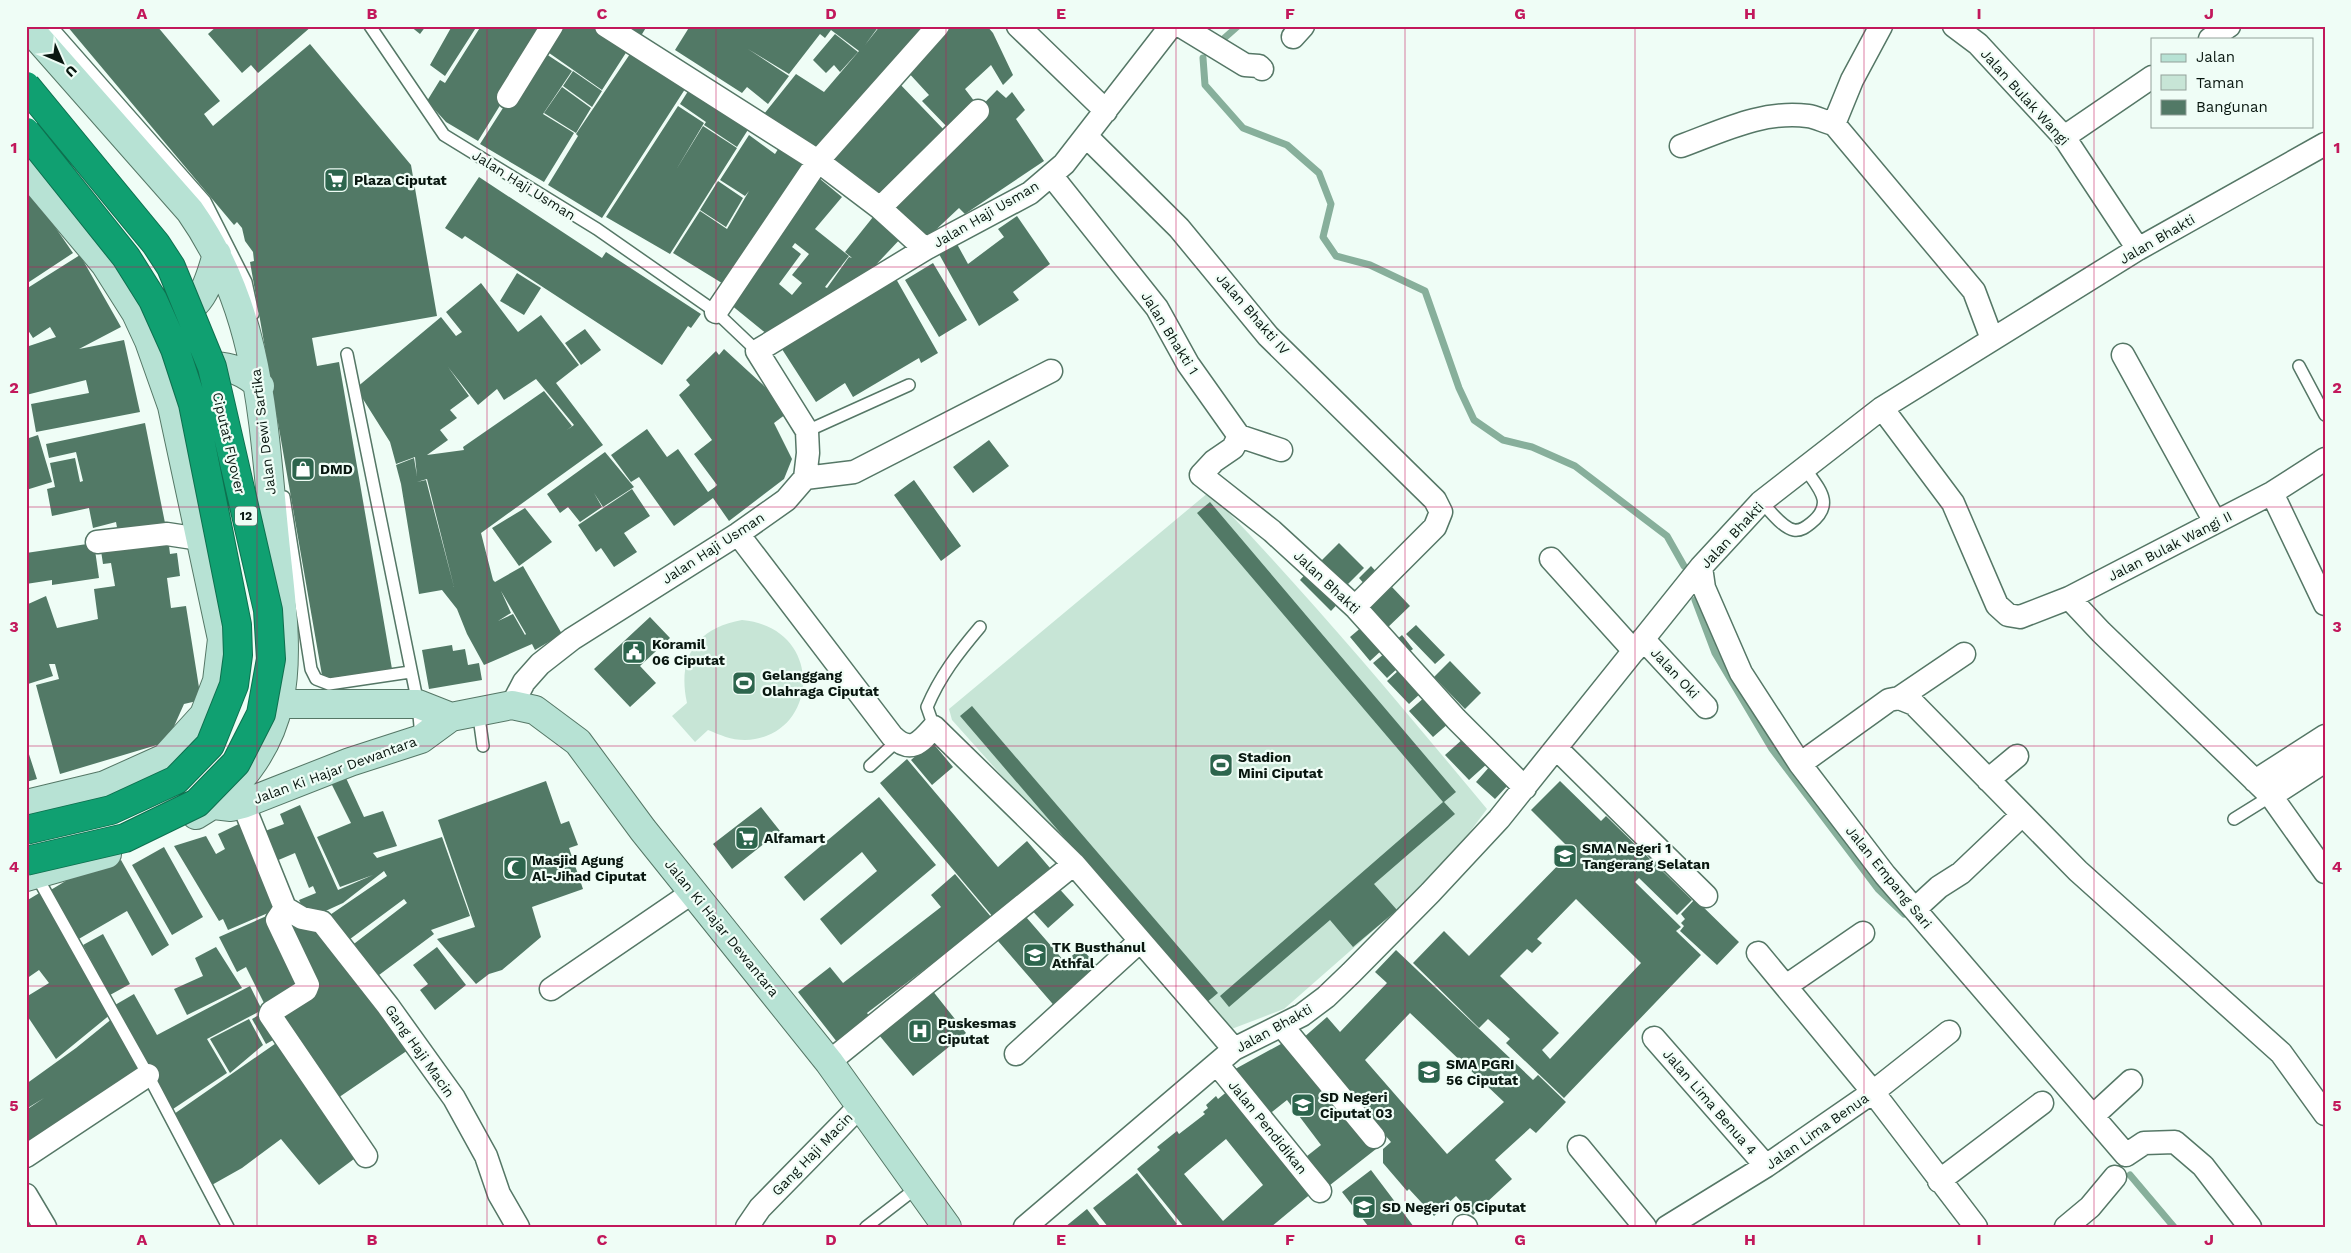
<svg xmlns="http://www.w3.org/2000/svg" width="2351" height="1253" viewBox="0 0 2351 1253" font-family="'Work Sans',sans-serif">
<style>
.green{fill:#c7e5d6}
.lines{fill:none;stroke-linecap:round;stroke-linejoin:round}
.stream{stroke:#87af9b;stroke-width:7}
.building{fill:#527966;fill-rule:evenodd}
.lane-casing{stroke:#576;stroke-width:14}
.street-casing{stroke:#576;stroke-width:25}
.secondary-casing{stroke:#576;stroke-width:30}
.lane{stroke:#fff;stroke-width:11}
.street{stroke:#fff;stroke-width:22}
.secondary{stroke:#b7e2d4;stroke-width:28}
.highway-bridge-casing{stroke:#0e704f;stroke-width:30;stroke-linecap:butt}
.highway-bridge{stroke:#10a071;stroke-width:28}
.grid{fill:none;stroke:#c2185b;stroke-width:1;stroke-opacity:0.55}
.labels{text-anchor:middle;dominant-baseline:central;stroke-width:4.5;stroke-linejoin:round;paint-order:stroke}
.shield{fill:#effdf6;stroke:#4e5c55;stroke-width:1}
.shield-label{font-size:12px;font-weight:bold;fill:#091710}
.street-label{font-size:14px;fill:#091710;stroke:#effdf6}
.poi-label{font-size:14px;font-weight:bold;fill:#091710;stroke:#effdf6;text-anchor:start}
.neatline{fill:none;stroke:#c2185b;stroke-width:2}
.grid-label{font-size:16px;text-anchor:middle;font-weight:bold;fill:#c2185b}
</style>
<rect width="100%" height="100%" fill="#effdf6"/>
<path class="green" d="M1209 492C1307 593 1397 701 1487 809L1439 873 1284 1009 1229 1030 952 720 949 709Z
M742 620C827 628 819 738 745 740 731 740 720 735 708 730L695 742 672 716 687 703C677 658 696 628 742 620Z"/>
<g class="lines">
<path class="stream" d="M1221 41 1238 26
M1203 58 1205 85 1243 128 1287 145 1319 173 1331 204 1323 237 1336 256 1370 265 1425 291 1459 388 1474 420 1503 440 1532 447 1575 466 1667 536 1684 566
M1695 600 1715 653 1772 749 1878 889 1904 914
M2130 1175 2174 1227"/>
</g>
<path class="building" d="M67 26H157L220 101 204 114 213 126 310 44 411 165 437 316 312 338 317 366 339 362 392 669 323 681 250 262 254 261 253 252 245 241 242 228 237 222 234 225Z
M217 26H312L258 73 251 65 242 73 208 34Z
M410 26H426L420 34Z
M452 26H477L445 76 430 65Z
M481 26H549L478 141 446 122 427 101 440 80 445 83Z
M556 26H595L629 48 602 90 542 48Z
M619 26H647L639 39Z
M690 26H879L865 45 880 26H933L821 153 764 114 796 74 824 92 859 51 831 30 825 38 820 34 789 74 748 49 789 76 768 104 747 87 742 93 675 50Z
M943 26H987L993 33 1013 75 1003 85 991 65 965 89 978 106 950 130 922 101 929 95 906 70Z
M835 34 858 52 840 72 834 65 826 73 813 60Z
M540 50 572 71 543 114 574 133 544 182 480 144Z
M632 51 687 86 602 218 548 185 578 136 576 134Z
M573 71 602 91 592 107 563 86Z
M896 80 946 132 878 200 826 156Z
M562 87 591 108 576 133 544 113Z
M690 88 751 125 737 147 704 125 706 122 680 104Z
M997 90 1006 98 1012 92 1025 110 1016 119 1044 161 965 214 959 208 926 239 886 204Z
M678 106 704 123 676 170 703 126 737 148 670 254 606 217Z
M749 135 775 154 780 146 810 168 730 288 673 253 700 211 727 229 749 191 745 196 720 180Z
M814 174 842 197 815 229 849 256 825 287 827 288 849 257 852 258 845 252 877 212 903 236 871 270 768 335 725 300ZM795 243 809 254 792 275 802 283 792 295 779 284 801 254 792 247Z
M479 177 602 258 606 252 701 314 691 328 688 326 662 365 465 236 462 239 445 228Z
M718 181 743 198 726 227 700 210Z
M26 185 73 253 26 284Z
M1017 216 1050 264 1013 292 1019 300 979 326 939 254 957 244 968 264 1004 237 998 229Z
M80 255 121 327 79 349 124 340 140 412 36 432 31 404 89 393 86 380 26 395V347L56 337 50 327 33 338 26 327V289Z
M933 263 967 320 939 337 905 280Z
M517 273 541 288 524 315 500 301Z
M895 277 938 353 921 363 919 358 853 397 845 383 816 402 780 346Z
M481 283 518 332 541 315 579 365 556 383 603 445 481 533 493 580 495 582 523 566 562 634 535 650 532 644 484 665 467 634 457 609 442 590 419 594 401 484 396 465 414 458 417 476 415 457 396 464 390 442 356 388 441 317 456 336 462 332 446 312ZM448 367 478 405 497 389 504 400 536 379 574 425 567 430 572 426 544 391 463 447 464 450 427 455 448 440 440 430 457 418 450 410 469 396ZM427 479 454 587 426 480 417 482ZM501 591 526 634 525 635 513 614 498 621 511 613Z
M585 329 601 350 581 365 565 343Z
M724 349 774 395 786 414 774 423 792 459 784 479 729 521 713 498 674 526 639 477 631 482 611 455 647 429 667 457 678 449 708 492 715 487 717 485 694 454 712 440 679 395 690 385 686 380 716 351 719 355Z
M145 423 166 528 119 538 116 522 93 528 89 508 52 516 47 489 55 487 50 463 75 458 80 482 83 481 76 452 49 458 46 444Z
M38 435 52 482 26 490V439Z
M989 440 1009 466 973 493 953 467Z
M605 452 634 487 603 507 594 493 602 507 580 522 568 507 560 513 547 494Z
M914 480 961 546 941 561 894 495Z
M632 489 650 516 624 533 637 552 614 567 601 548 596 552 578 525Z
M1210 502 1456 792 1444 802 1455 814 1374 884 1397 910 1353 947 1330 920 1229 1007 1220 996 1443 802 1197 513Z
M525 508 552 542 519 566 492 528Z
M168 538 170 554 177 553 180 576 167 578 171 608 186 606 201 700 184 704 167 742 60 774 36 685 59 679 55 664H49L53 676 28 684 26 679V605L46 596 57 628 98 619 94 589 115 586 111 563 103 564 100 544Z
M94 543 99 578 52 585V580L26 584V553Z
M1339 543 1364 568 1346 586 1321 561Z
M1371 566 1380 576 1368 588 1359 578Z
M1311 568 1343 598 1331 611 1300 580Z
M1392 587 1410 606 1385 630 1366 611Z
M650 617 670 638 640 666 656 683 630 707 594 669Z
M1416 625 1445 655 1435 664 1406 634Z
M1363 626 1383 649 1370 661 1350 637Z
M1402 635 1413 649 1405 655 1394 642Z
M452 645 453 651 465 649 468 665 479 663 482 680 429 689 422 650Z
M1385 653 1398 668 1387 678 1373 663Z
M1450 661 1481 693 1465 709 1434 677Z
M1399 670 1421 693 1409 704 1387 681Z
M1426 696 1449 723 1433 737 1409 711Z
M972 706 1218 993 1206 1003 960 716Z
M1464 738 1488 763 1469 780 1445 755Z
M932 742 953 767 932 785 911 760Z
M26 745 37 779 26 782Z
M907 759 998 867 1027 841 1050 868 993 917 880 783Z
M1491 765 1510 783 1495 799 1476 782Z
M346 778 364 817 383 811 397 846 373 853 377 858 442 837 470 916 431 930 434 934 371 981 346 950 407 903 404 899 342 945 324 919 387 876 384 871 343 903 308 919 299 900 316 893 313 886 309 888 295 853 269 864 257 834 284 824 280 814 300 805 338 890 373 875 340 887 317 837 351 823 331 783Z
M546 781 561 824 569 821 578 845 569 848 583 889 532 907 541 937 502 970 489 974 476 984 437 939 475 927 438 820Z
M1560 781 1601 821 1606 816 1692 900 1677 915 1639 878 1635 882 1681 927 1676 931 1701 955 1564 1098 1506 1043 1510 1039 1488 1019 1479 1028 1413 963 1444 931 1469 956 1572 851 1531 810ZM1576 899 1641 963 1550 1059 1542 1050 1559 1033 1500 976 1527 949 1532 953 1542 943 1537 939Z
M879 797 936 865 841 945 820 919 877 871 862 852 804 901 784 877Z
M761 807 780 831 732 869 713 844Z
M245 821 282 907 228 930 223 919 219 921 174 846 206 836 216 854 225 849 218 834Z
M164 847 203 917 172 935 132 865Z
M121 860 169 945 152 956 127 911 77 940 49 891 69 879Z
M955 874 992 918 867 1013 869 1016 837 1042 798 992 830 967 843 983 941 907 931 895Z
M1055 884 1074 905 1048 928 1029 907Z
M41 892 111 1014 56 1059 26 1014V997L49 983 39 970 26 979V901Z
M1695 899 1739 942 1717 965 1680 931 1684 926 1681 923 1685 919 1681 914Z
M1020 910 1065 962 1081 948 1102 971 1058 1010 992 934Z
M271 914 304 987 267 1009 246 967 237 972 219 937Z
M279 921 321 924 411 1048 332 1102 271 1016 313 989Z
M103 934 130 984 110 995 83 945Z
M216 947 242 988 187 1015 174 989 203 976 195 958Z
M437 947 466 985 435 1010 420 990 428 984 413 965Z
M1396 950 1533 1080 1538 1075 1566 1102 1536 1133 1530 1128 1495 1160 1512 1179 1473 1215 1456 1196 1434 1216 1409 1189 1407 1191 1383 1163V1149L1391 1142 1302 1039 1327 1017 1340 1032 1387 983 1375 972ZM1410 1013 1504 1102 1447 1154 1365 1060Z
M928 985 966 1033 913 1076 874 1029Z
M250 986 262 1010 207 1039 227 1073 173 1109 115 1005 134 994 157 1035Z
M266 1011 282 1035 266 1044 252 1019Z
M113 1018 143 1075 26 1153V1110L44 1098 26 1109V1084L76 1048Z
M249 1019 263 1045 230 1073 210 1039Z
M282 1039 362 1153 319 1185 281 1139 242 1168 210 1186 174 1114Z
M1290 1039 1376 1149 1325 1189 1302 1160 1321 1145 1287 1100 1267 1116 1228 1073Z
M1229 1090 1313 1192 1271 1227H1184L1137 1169 1160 1150 1157 1147 1177 1131 1179 1134 1205 1114 1203 1112 1208 1108 1206 1105 1216 1096 1218 1099ZM1226 1139 1263 1185 1223 1221 1184 1174Z
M1371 1170 1414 1227H1366L1368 1226 1342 1192Z
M1137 1173 1177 1224 1173 1227H1108L1093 1208Z
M1087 1209 1101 1227H1065Z"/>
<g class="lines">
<g class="lane-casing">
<path id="lane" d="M51 26 205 201 246 282 253 314
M370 26 444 135 597 229 716 312 757 351
M347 354 418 704 421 737
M2299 366 2325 415
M807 431 909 385
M284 497 311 669 316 679 329 684 410 672
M1761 502C1770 510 1782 528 1794 530 1801 531 1806 527 1811 523 1836 503 1818 488 1804 467
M478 710 483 746
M934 727 927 707C940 676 958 653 980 627
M870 766 897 741
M2234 819 2271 796
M36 875 148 1075 228 1227
M866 1227 919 1186"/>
</g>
<g class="street-casing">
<path id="street" d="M606 26 818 161 880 208 925 249
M1018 26 1106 111
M1181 26 1245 65 1259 66 1262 69
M1881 26 1852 80 1834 124 1974 291 1992 339
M1954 26 1978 44 2064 137 2138 249
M1293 37 1303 26
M2210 39 2229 26
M508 97 552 26
M1086 136 1179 228 1268 336 1435 500 1441 512 1435 527 1355 607
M2064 137 2152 77
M1681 146C1722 131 1763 110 1808 116 1816 117 1825 122 1834 124
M1051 175 1157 308 1188 364 1239 436 1281 450
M880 208 978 111
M716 312 818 161 938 26
M2123 355 2215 522
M1882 408 1953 503 1997 605 2008 615 2020 617 2069 598 2272 493 2325 459
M1239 436 1233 448 1214 461 1201 475 1272 531 1355 607 1456 719 1525 788
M805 478 854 472 1051 371
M2272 493 2325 604
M738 534 892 736C911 754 920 743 934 727L1074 864 1234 1049
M97 542 167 534 200 539
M1551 559 1634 651
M1701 567 1704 588 1741 673 1800 764 1885 875 2126 1155 2144 1143 2175 1142 2203 1166 2250 1227
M2069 598 2101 632 2271 796 2325 872
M1643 639 1706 707
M1899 698 1964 654
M512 705 524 682 540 664 572 639 738 534 786 500 805 478 808 453 807 431 757 351 925 249 1030 193 1064 164 1171 26
M1556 748 1706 896
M1800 764 1889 700 1899 698 1914 704 2078 871 2281 1053 2325 1114
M1988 780 2017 756
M2255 781 2325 736
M2271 796 2325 761
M243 804 285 908 277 920 308 985 306 990 271 1012 270 1015 366 1156
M285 908 302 918 322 922 388 1006 454 1098 486 1156 499 1194 518 1227
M1915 909 1939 887 1961 873 2022 815
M1758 953 1873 1092 1976 1227
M1786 986 1863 933
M551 989 693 892
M1282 1026 1374 1137
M1654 1038 1766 1166
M1016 1054 1140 941
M829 1062 1074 864
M1217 1064 1320 1191
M2093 1116 2131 1081
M1579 1147 1645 1227
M26 1156 148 1075
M1939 1181 2042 1103
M26 1195 45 1227
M1464 1226 1466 1227
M747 1227 760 1208 860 1106
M1025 1227 1234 1049 1302 1015 1326 997 1351 973 1430 893 1499 819 1701 567 1761 502 1882 408 2138 249 2325 144
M1667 1227 1766 1166 1873 1092 1949 1032
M2066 1227 2090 1207 2115 1177"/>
</g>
<g class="secondary-casing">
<path id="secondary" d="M27 26 190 211C261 312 263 422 275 540 280 591 290 652 279 702 269 749 238 792 196 815
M26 170 105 264 136 313 149 341 172 406 222 639 217 681 204 715 165 758 105 785 26 804
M168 317C202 312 209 282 217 254
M175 400C189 358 231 358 260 386
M279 704H418L451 717
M214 805 231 807 243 804 350 762 421 739 451 717 512 705 535 710 578 742 643 830 829 1062 947 1227
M26 877 107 854"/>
</g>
<use href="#lane" class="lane"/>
<use href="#street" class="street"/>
<use href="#secondary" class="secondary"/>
<g class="highway-bridge-casing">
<path id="highway-bridge" d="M26 86 156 244 171 267 212 367 268 610 271 659 261 714 236 763 197 803 125 838 26 861
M26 132 126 257 153 300 175 349 193 404 237 625 238 655 234 685 210 745 176 780 111 810 26 830"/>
</g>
<use href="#highway-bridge" class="highway-bridge"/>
</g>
<path class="grid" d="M257 26V1227M487 26V1227M716 26V1227M946 26V1227M1176 26V1227M1405 26V1227M1635 26V1227M1864 26V1227M2094 26V1227M26 267H2325M26 507H2325M26 746H2325M26 986H2325"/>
<defs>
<g id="supermarket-square" transform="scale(1.25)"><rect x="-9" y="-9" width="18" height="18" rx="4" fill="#2d654d" stroke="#effdf6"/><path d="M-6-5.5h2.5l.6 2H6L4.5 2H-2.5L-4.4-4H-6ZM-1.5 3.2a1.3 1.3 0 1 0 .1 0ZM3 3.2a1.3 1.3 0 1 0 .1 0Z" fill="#fff"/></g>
<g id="shop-square" transform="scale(1.25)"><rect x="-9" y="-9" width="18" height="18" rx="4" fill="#2d654d" stroke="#effdf6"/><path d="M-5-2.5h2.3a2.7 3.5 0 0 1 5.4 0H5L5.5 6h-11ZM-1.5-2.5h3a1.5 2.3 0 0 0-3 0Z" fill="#fff"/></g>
<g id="civic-square" transform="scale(1.25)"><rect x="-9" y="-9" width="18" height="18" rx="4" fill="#2d654d" stroke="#effdf6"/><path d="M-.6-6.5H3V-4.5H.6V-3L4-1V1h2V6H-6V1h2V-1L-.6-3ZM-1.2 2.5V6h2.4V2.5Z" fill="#fff"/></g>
<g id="stadium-square" transform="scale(1.25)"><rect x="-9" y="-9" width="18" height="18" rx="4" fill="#2d654d" stroke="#effdf6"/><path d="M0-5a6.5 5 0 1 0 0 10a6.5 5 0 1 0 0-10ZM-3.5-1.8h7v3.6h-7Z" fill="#fff"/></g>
<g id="school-square" transform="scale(1.25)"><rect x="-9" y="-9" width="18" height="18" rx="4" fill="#2d654d" stroke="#effdf6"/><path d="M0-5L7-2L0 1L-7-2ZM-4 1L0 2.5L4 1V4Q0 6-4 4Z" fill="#fff"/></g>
<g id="mosque-square" transform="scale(1.25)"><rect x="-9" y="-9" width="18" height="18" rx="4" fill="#2d654d" stroke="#effdf6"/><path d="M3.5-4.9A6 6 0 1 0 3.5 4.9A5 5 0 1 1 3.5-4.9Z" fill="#fff"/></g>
<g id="hospital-square" transform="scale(1.25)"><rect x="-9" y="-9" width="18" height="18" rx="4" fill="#2d654d" stroke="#effdf6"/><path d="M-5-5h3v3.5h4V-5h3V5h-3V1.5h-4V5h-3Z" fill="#fff"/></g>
</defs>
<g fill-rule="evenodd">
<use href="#supermarket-square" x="336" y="180"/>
<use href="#shop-square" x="303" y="469"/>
<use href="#civic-square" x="634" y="652"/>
<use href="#stadium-square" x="744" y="683"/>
<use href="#stadium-square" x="1221" y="765"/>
<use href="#supermarket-square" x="747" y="838"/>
<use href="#school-square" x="1565" y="856"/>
<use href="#mosque-square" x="515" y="868"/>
<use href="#school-square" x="1035" y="955"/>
<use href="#hospital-square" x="920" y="1031"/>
<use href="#school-square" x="1429" y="1072"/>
<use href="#school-square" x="1303" y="1105"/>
<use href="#school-square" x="1364" y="1207"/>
</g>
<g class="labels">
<rect class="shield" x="235" y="506.5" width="22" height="19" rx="4"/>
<g class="shield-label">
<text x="246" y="516">12</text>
</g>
<g class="street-label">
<text transform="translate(2025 97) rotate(48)">Jalan Bulak Wangi</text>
<text transform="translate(524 185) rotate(32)">Jalan Haji Usman</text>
<text transform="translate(986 214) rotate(-30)">Jalan Haji Usman</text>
<text transform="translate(2157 239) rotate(-30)">Jalan Bhakti</text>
<text transform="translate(1253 314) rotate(49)">Jalan Bhakti IV</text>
<text transform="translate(1170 333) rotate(58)">Jalan Bhakti 1</text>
<text transform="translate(263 432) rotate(-97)">Jalan Dewi Sartika</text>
<text transform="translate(229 443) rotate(77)">Ciputat Flyover</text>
<text transform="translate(1732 535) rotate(-47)">Jalan Bhakti</text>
<text transform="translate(2170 546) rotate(-27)">Jalan Bulak Wangi II</text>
<text transform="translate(713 548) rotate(-33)">Jalan Haji Usman</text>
<text transform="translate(1327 582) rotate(43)">Jalan Bhakti</text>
<text transform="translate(1675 673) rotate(47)">Jalan Oki</text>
<text transform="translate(335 770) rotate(-20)">Jalan Ki Hajar Dewantara</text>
<text transform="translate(1889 877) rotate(51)">Jalan Empang Sari</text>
<text transform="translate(722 928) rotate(51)">Jalan Ki Hajar Dewantara</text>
<text transform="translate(1274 1028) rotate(-29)">Jalan Bhakti</text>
<text transform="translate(420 1051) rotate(55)">Gang Haji Macin</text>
<text transform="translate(1710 1102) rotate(49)">Jalan Lima Benua 4</text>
<text transform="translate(1268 1127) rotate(51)">Jalan Pendidikan</text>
<text transform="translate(1817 1131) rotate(-35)">Jalan Lima Benua</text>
<text transform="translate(812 1154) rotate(-46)">Gang Haji Macin</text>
</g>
<g class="poi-label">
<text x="354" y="180">Plaza Ciputat</text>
<text x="320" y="469">DMD</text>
<text x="652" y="644">Koramil<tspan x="652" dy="16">06 Ciputat</tspan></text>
<text x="762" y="675">Gelanggang<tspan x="762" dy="16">Olahraga Ciputat</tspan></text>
<text x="1238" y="757">Stadion<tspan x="1238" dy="16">Mini Ciputat</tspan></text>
<text x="764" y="838">Alfamart</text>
<text x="1582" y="848">SMA Negeri 1<tspan x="1582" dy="16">Tangerang Selatan</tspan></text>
<text x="532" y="860">Masjid Agung<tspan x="532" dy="16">Al-Jihad Ciputat</tspan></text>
<text x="1052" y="947">TK Busthanul<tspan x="1052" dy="16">Athfal</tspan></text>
<text x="938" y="1023">Puskesmas<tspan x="938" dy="16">Ciputat</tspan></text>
<text x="1446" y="1064">SMA PGRI<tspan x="1446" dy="16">56 Ciputat</tspan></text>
<text x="1320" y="1097">SD Negeri<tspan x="1320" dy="16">Ciputat 03</tspan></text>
<text x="1382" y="1207">SD Negeri 05 Ciputat</text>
</g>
</g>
<rect width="2351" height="1253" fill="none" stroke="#effdf6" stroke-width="55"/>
<rect x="2151" y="38" width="162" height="90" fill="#effdf6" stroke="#93a19a"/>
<rect x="2161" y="54" width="25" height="8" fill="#b7e2d4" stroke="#93a19a"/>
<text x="2196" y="62" font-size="15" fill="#091710">Jalan</text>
<rect x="2161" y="75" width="25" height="15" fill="#c7e5d6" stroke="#93a19a"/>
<text x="2196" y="88" font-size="15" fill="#091710">Taman</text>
<rect x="2161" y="100" width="25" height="15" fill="#527966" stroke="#93a19a"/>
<text x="2196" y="112" font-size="15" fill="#091710">Bangunan</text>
<g transform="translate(62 62) rotate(135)" stroke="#effdf6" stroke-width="4" paint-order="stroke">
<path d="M0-4L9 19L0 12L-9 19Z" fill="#091710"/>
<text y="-8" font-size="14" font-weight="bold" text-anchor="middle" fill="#091710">U</text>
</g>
<rect x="28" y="28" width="2296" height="1198" class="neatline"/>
<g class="grid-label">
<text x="142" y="19">A</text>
<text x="372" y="19">B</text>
<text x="602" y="19">C</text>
<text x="831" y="19">D</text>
<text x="1061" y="19">E</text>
<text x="1290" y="19">F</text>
<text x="1520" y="19">G</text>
<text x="1750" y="19">H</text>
<text x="1979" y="19">I</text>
<text x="2209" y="19">J</text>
<text x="14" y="153">1</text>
<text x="2337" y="153">1</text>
<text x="14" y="393">2</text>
<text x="2337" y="393">2</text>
<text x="14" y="632">3</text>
<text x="2337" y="632">3</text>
<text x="14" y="872">4</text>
<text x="2337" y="872">4</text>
<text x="14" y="1111">5</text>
<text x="2337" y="1111">5</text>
<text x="142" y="1245">A</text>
<text x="372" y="1245">B</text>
<text x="602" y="1245">C</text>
<text x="831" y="1245">D</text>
<text x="1061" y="1245">E</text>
<text x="1290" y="1245">F</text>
<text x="1520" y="1245">G</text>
<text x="1750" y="1245">H</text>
<text x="1979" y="1245">I</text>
<text x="2209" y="1245">J</text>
</g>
</svg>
